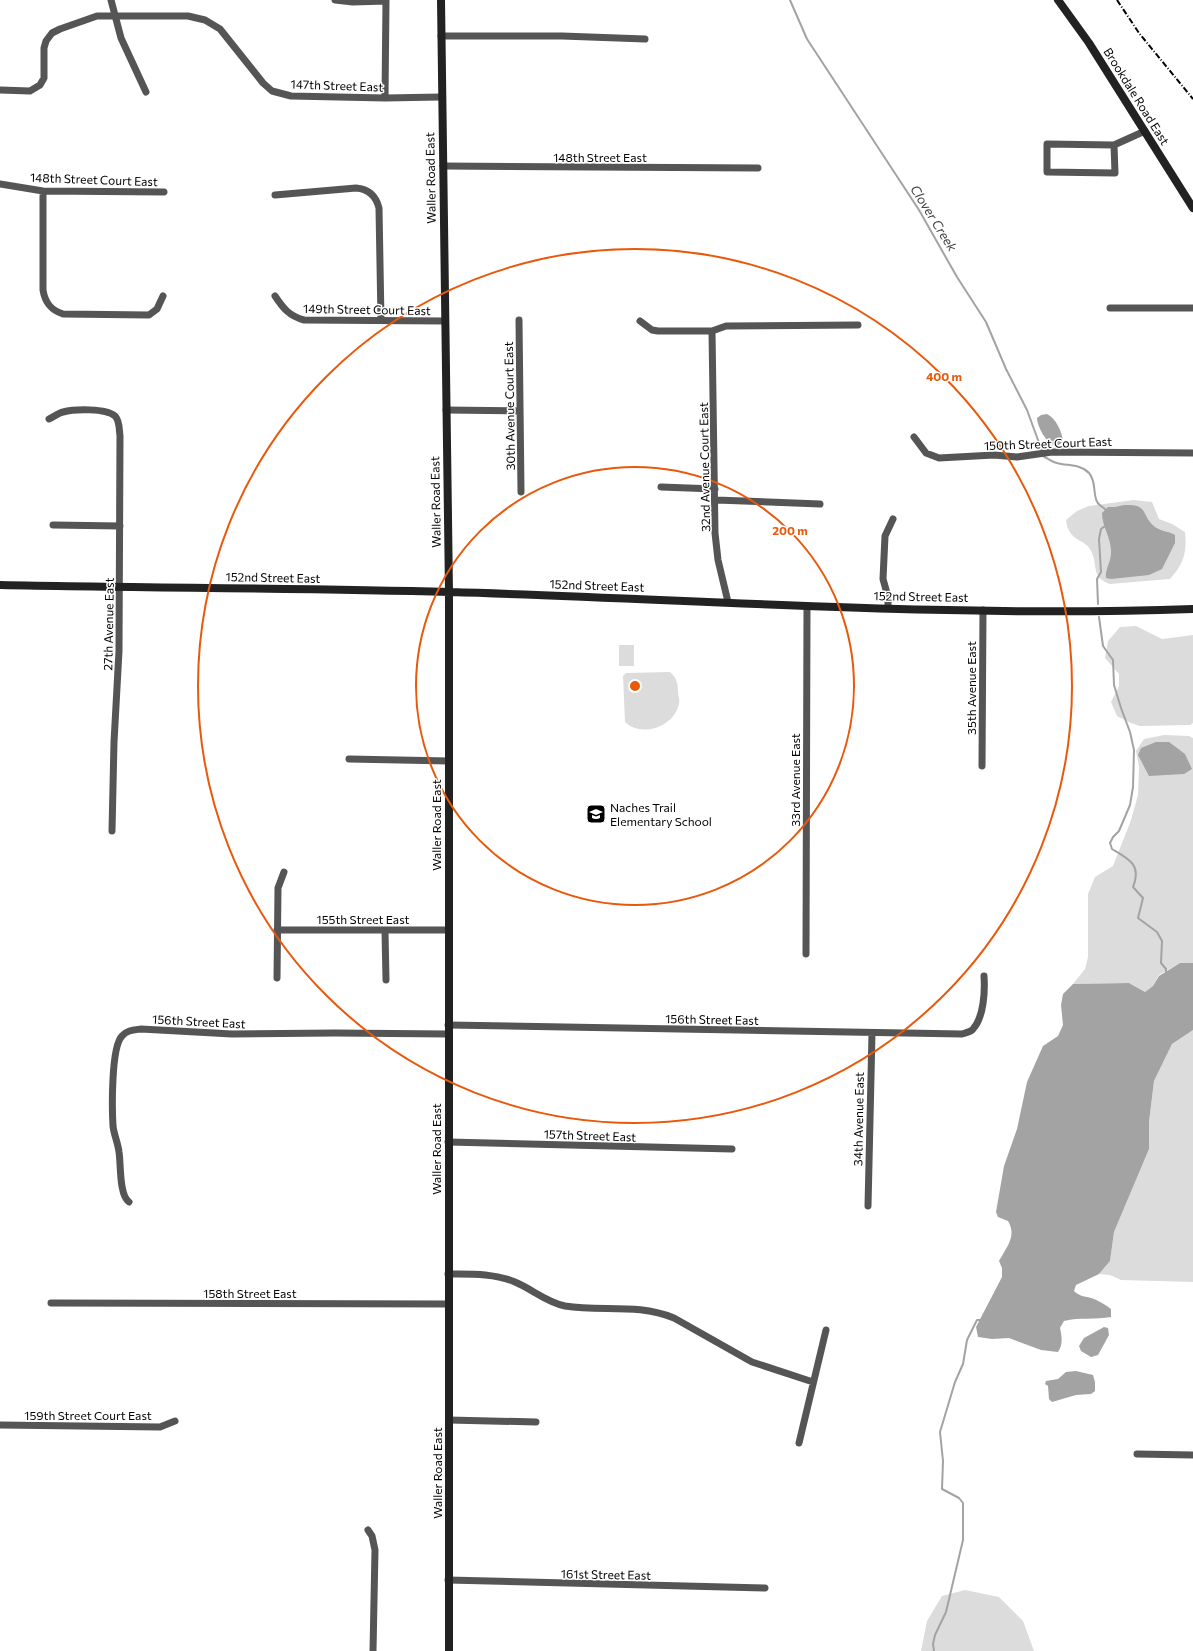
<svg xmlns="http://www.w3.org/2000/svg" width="1193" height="1651" viewBox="0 0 1193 1651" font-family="Commissioner,sans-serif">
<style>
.green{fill:#dcdcdc}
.water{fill:#a3a3a3}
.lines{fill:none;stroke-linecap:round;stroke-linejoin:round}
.stream{stroke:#a3a3a3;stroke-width:2}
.street{stroke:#555;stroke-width:7}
.secondary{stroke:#222;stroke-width:8}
.rail{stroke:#000;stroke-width:2;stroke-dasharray:6 2 1 2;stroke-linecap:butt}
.ring{fill:none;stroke:#e8590c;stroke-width:2}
.labels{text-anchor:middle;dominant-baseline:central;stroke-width:3;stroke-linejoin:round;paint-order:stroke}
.street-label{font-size:12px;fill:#000;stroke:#fff}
.poi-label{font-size:12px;fill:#000;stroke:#fff;text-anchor:start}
.water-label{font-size:13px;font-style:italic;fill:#444;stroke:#fff}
.centre{fill:#e8590c;stroke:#fff;stroke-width:2}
.ring-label{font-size:12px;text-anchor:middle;font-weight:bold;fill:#e8590c;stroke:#fff;stroke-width:3;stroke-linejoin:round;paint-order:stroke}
</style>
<rect width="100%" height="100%" fill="#fff"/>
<path class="green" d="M1134 500 1152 502 1159 519 1172 524 1185 532C1187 552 1184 564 1170 579L1110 584C1091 577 1098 567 1092 553 1086 537 1069 544 1066 520L1077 511 1089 506Z
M1136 626 1162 639 1193 635V723L1190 725 1140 726 1131 723 1117 716 1111 702 1119 686V674L1105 658 1108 641 1120 627Z
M619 645H634V666H619Z
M670 672C676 677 678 683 678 691 678 695 680 700 679 704 674 727 642 738 625 722L623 676 626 673Z
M1164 735 1189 736 1193 738V963H1180L1159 975 1153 986 1145 992 1129 983 1073 984 1085 969 1088 957V894L1095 877 1113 866 1131 820 1138 795 1139 767 1136 751 1144 739Z
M1193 1030V1282L1121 1280 1110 1275 1099 1274 1110 1261 1114 1232 1149 1149V1122L1154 1081 1172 1044Z
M965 1590 999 1597 1023 1621 1034 1651H921L927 1621 942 1596Z"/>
<path class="water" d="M1047 414C1056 418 1062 432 1063 441 1053 456 1037 428 1037 418L1041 415Z
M1124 505C1150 504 1140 515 1155 527 1162 532 1169 531 1175 535V543L1162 569 1149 575 1111 579 1106 578C1105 569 1111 562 1111 553 1112 539 1102 527 1102 513L1108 507H1115Z
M1156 742H1169L1185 754 1192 769 1184 774 1149 776 1138 755 1141 748Z
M1180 963H1193V1030L1172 1044 1154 1081 1149 1122V1149L1114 1232 1110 1261 1099 1274 1076 1285 1074 1291C1080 1297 1086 1296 1094 1299 1101 1302 1106 1305 1111 1309V1317C1095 1320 1080 1317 1064 1321L1060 1328C1062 1337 1063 1345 1058 1352L1041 1350 1009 1338 992 1339 978 1337 976 1327 1002 1277V1268L999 1261C1007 1246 1017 1236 1008 1221L998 1217 996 1212 1004 1166 1017 1129 1027 1082 1043 1046 1058 1036 1063 1025 1061 1005 1063 994 1073 984 1129 983 1145 992 1153 986 1159 976Z
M1104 1327 1108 1328 1109 1335 1098 1355 1091 1357 1081 1351 1079 1346 1084 1338Z
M1076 1371 1093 1375 1095 1382V1391L1091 1394 1076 1395 1052 1402 1049 1399 1048 1386 1045 1384 1046 1381 1058 1379 1066 1372Z"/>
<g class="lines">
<path class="stream" d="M790 0 807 39 919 210 957 277 986 322 1006 369 1027 410 1042 451
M1043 456C1047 458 1052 462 1057 463 1067 466 1081 464 1089 473 1096 481 1093 490 1096 499 1097 505 1102 506 1106 510
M1098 604 1097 579 1101 572 1099 539 1101 529 1105 526
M1099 617 1103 646 1113 660 1114 685 1121 708 1130 732 1134 750 1133 787 1130 805 1119 831 1113 837 1110 843 1112 849C1129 859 1142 865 1133 887L1143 898 1138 918 1157 932 1162 941 1161 963 1166 969V973
M934 1651 933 1644 935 1635 946 1612 963 1540V1503L959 1498 942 1489 943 1461 940 1432 955 1382 963 1364 967 1340 977 1320H981"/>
<path class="street" d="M111 0 121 38 146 92
M335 0 353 2 386 1
M441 36H562L645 39
M0 90 30 91 40 85 44 78V48L46 41 52 33 60 29 97 16H188L205 20 220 29 263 83 272 91 291 96 385 98 441 97
M385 98 386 0
M1114 145 1115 173 1047 172V144L1114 145 1145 131
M443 166 758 168
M0 184 43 191 164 192
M43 191V290C45 303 51 310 63 314L149 315 157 309 163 296
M275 195 356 188C369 189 376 196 379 208L381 320
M275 296C283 308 289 316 304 320L444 321
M1110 308H1193
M519 320 521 492
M640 321 652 330 658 331H712L726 326 858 325
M712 331 715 533 718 560 728 602
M446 410 520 411
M49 419C54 417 58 413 63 412 74 409 106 408 115 416 120 421 119 430 120 436L119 651 114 742 112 831
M914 437 926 453 939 458 994 455 1017 457 1052 452 1193 453
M661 487 715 489
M716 500 820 504
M53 525 120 526
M888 608V597L883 579 885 536 893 519
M349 759 449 761
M982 766 983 610
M277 930H448
M385 931 386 980
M806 954 807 606
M277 978 278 888 284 872
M448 1025 962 1034C965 1033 971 1032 973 1029 984 1017 985 991 984 976
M448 1142 732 1149
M129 1202C119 1195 121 1164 119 1152 118 1143 114 1135 113 1126 112 1109 111 1047 122 1036 127 1030 134 1030 141 1029L232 1034 335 1033 448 1034
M868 1206 872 1033
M448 1274C471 1274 494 1273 515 1282 532 1289 546 1302 565 1306 602 1312 637 1303 674 1318L752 1362 813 1382
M51 1303 449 1304
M449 1420 536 1422
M0 1425 160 1427 175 1421
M799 1443 826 1330
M1137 1454 1193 1455
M368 1530 372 1536 375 1550 373 1651
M448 1580 765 1588"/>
<path class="secondary" d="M441 0 449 592V1651
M1058 0 1089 43 1193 208
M0 585C150 588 300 588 450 592 697 599 945 618 1193 609"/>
<path class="rail" d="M1117 0 1139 33 1193 99"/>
</g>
<g class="ring">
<circle cx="635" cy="686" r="219"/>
<circle cx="635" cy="686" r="437"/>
</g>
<defs>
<g id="school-square" transform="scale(1)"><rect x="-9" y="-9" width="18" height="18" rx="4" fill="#000" stroke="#fff"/><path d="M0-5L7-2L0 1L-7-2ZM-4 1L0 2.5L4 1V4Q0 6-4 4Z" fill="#fff"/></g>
</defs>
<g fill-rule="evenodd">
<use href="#school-square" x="596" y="814"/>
</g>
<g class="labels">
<g class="street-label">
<text transform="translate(337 85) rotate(2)">147th Street East</text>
<text transform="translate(1137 96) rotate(58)">Brookdale Road East</text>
<text x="600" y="157">148th Street East</text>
<text transform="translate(430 178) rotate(-91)">Waller Road East</text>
<text transform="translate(94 179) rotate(2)">148th Street Court East</text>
<text transform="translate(367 309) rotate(1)">149th Street Court East</text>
<text transform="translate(509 406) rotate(-91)">30th Avenue Court East</text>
<text transform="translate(1048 443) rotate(-2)">150th Street Court East</text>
<text transform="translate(704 467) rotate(-91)">32nd Avenue Court East</text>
<text transform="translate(435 502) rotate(-91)">Waller Road East</text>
<text transform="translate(273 577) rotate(1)">152nd Street East</text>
<text transform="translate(597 585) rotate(2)">152nd Street East</text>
<text transform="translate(921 596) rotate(1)">152nd Street East</text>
<text transform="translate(108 624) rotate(-89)">27th Avenue East</text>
<text transform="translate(971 688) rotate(-90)">35th Avenue East</text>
<text transform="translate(795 780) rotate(-90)">33rd Avenue East</text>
<text transform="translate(436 825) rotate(-90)">Waller Road East</text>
<text x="363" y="919">155th Street East</text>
<text transform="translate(712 1019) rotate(1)">156th Street East</text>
<text transform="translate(199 1021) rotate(3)">156th Street East</text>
<text transform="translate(858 1119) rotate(-89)">34th Avenue East</text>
<text transform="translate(590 1135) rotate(2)">157th Street East</text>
<text transform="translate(436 1149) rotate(-90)">Waller Road East</text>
<text x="250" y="1293">158th Street East</text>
<text x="88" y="1415">159th Street Court East</text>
<text transform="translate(437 1473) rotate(-90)">Waller Road East</text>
<text transform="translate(606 1574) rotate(1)">161st Street East</text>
</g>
<g class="poi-label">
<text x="610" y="807">Naches Trail<tspan x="610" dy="14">Elementary School</tspan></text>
</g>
<g class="water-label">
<text transform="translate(934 218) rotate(58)">Clover Creek</text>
</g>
</g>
<circle cx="635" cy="686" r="6" class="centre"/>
<g class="ring-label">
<text x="944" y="381">400 m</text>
<text x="790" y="535">200 m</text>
</g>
</svg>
